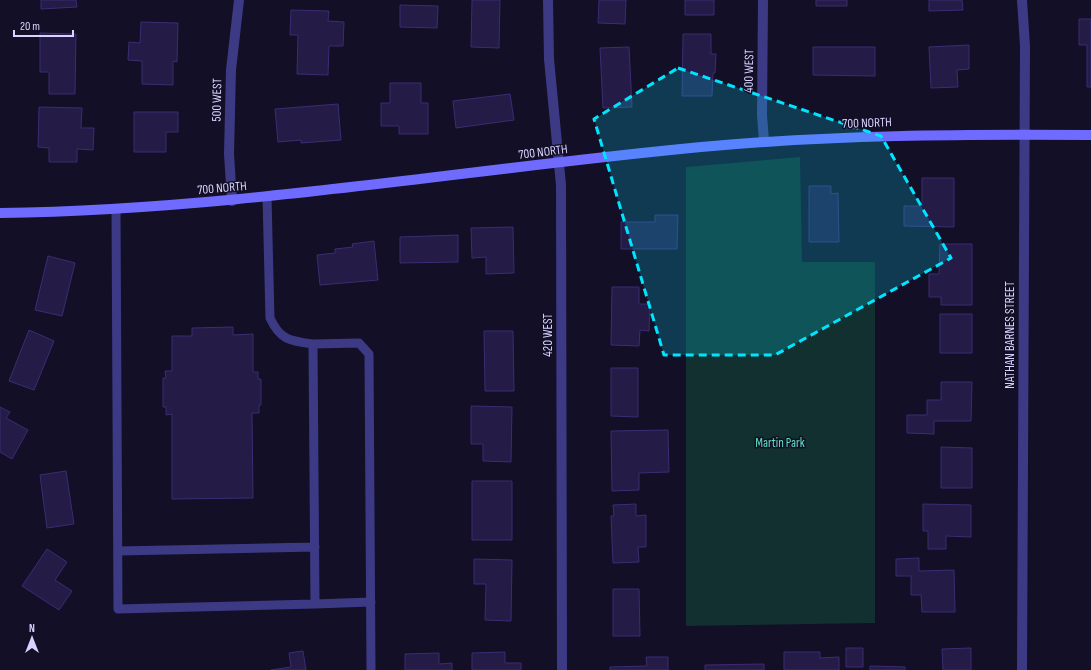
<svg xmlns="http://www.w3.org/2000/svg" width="1091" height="670" viewBox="0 0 1091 670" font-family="'Sofia Sans Condensed',sans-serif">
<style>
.green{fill:#12302f}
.building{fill:#241b47;stroke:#3b2d73}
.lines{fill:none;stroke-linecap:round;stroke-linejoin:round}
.lane{stroke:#3d3a85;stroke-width:9}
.street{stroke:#3d3a85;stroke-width:10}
.secondary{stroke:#6f6bff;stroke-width:10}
.marked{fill:#00e5ff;fill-opacity:0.2;stroke:#00e5ff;stroke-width:3;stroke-dasharray:8 5;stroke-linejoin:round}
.labels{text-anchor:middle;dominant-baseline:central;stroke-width:3;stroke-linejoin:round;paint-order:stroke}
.street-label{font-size:13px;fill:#d9d4ff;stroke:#130f26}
.park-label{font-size:13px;fill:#5fe0c0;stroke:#130f26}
</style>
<rect width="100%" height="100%" fill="#130f26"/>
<path class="green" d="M800 157 802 262H875V623L686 626V167Z"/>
<path class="building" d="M41 0H76L77 7 41 9Z
M472 0H500L499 48 471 47Z
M599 0H626L625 24 598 23Z
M685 0H714V15H685Z
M816 0H847V6H816Z
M929 0H962L963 10 929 11Z
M400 5 438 6 437 28 400 27Z
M291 10 329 11 328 21 344 22 343 46H329L328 75 297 74 298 35H290Z
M1079 19H1091V87H1087V45H1079Z
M141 22 178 23 177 62 173 61V85L142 84V61L128 60 129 42 140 43Z
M40 33 76 34 75 94H49V72H40Z
M683 34H711V54H716L715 73H713L712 96H682Z
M969 45V69L957 70 958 87 931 88 929 47Z
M629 47 632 107 603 108 600 48Z
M813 47H875V76L813 75Z
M390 83H421V103H428V134H399V126H381V103H390Z
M510 94 514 120 456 128 453 101Z
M338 104 341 140 301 143V140L278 142 275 109Z
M39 107 82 108 81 128H94L93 150 77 149V162H49V148L38 147Z
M134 112H178V132H166V152H134Z
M922 178H954V227L904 226V206H922Z
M809 186H831V194L838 193 839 242H809Z
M655 215H678L677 249H621V222H655Z
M513 227 514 273 486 274V257L472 258 471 228Z
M458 235V262L400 263V237Z
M374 241 378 280 320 285 317 255 335 253V249L353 247 352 244Z
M940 244H972V305H941V297H929V274H939Z
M48 256 75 263 62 316 35 310Z
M612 287H639V304H650L649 331 640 330 639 346 611 345Z
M940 314H972V353H940Z
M233 327V335L253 334V372H258V379H261V405H259V413H252L253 498 172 499V414L166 415V407H163V378H166L165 371H172V336H192V328Z
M29 330 54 341 34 390 9 381Z
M484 331H513L514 391H485Z
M611 368H638V417L611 416Z
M941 382H972L971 421H934V434L907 433V415H927V400H941Z
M471 406 512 407 511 462 483 461V444H471Z
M0 407 10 412 6 418 28 430 12 459 0 452Z
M668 430 669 472 639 473V490L612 491 611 431Z
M941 447 972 448V488H941Z
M66 471 74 524 47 528 40 475Z
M472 481H512V540H472Z
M636 504V516L646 515V547H638L639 562 613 563 611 516H614L613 505Z
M923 504 971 505V537L946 536V549H928V531H923Z
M47 549 67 562 55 580 72 591 59 610 22 586Z
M919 558V571L954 570 955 612H922L921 595H911V576H896V559Z
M474 559 512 560 511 621 485 620 486 584H474Z
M613 589H639L640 636H613Z
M846 648H863V667H846Z
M971 648V670H943L942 649Z
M303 651 306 670H271L291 667 289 653Z
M505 652V663H521V670H472V653Z
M784 652H820V658L839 657V670H784Z
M439 653V664L452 663V670H405V654Z
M646 657H668V670H610V667L647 666Z
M764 664V670H705V665Z
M870 666 905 667V670H870Z"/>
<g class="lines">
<path class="lane" d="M116 209 118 609 315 604 313 344C290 341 280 340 270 318L267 197
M313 344 359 343 369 354 371 670
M118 551 315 547
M315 604 371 602"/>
<path class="street" d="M548 0 549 59 561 185 562 670
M763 0 762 115 764 141
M232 201 229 154 231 70 239 0
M1022 670 1025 46 1022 0"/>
<path class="secondary" d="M0 213C235 210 467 169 701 147 831 135 961 134 1091 135"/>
</g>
<path class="marked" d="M678 68 881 136 951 258 775 355H664L594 119Z"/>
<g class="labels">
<g class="street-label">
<text transform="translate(749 71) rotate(-89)">400 WEST</text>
<text transform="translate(217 100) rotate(-89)">500 WEST</text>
<text transform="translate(867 123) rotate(-2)">700 NORTH</text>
<text transform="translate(543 152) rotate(-7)">700 NORTH</text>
<text transform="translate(222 188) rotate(-5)">700 NORTH</text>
<text transform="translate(548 335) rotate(-90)">420 WEST</text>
<text transform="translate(1010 335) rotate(-90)">NATHAN BARNES STREET</text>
</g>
<g class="park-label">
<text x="780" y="443">Martin Park</text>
</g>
</g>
<g transform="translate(32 638)" stroke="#130f26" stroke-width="3" paint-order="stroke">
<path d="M0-3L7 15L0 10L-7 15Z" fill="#d9d4ff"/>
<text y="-6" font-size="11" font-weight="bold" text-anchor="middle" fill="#d9d4ff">N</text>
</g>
<path d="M14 30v6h59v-6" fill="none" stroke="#d9d4ff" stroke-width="2"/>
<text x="20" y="30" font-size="12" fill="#d9d4ff" stroke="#130f26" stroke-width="3" paint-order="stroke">20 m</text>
</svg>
